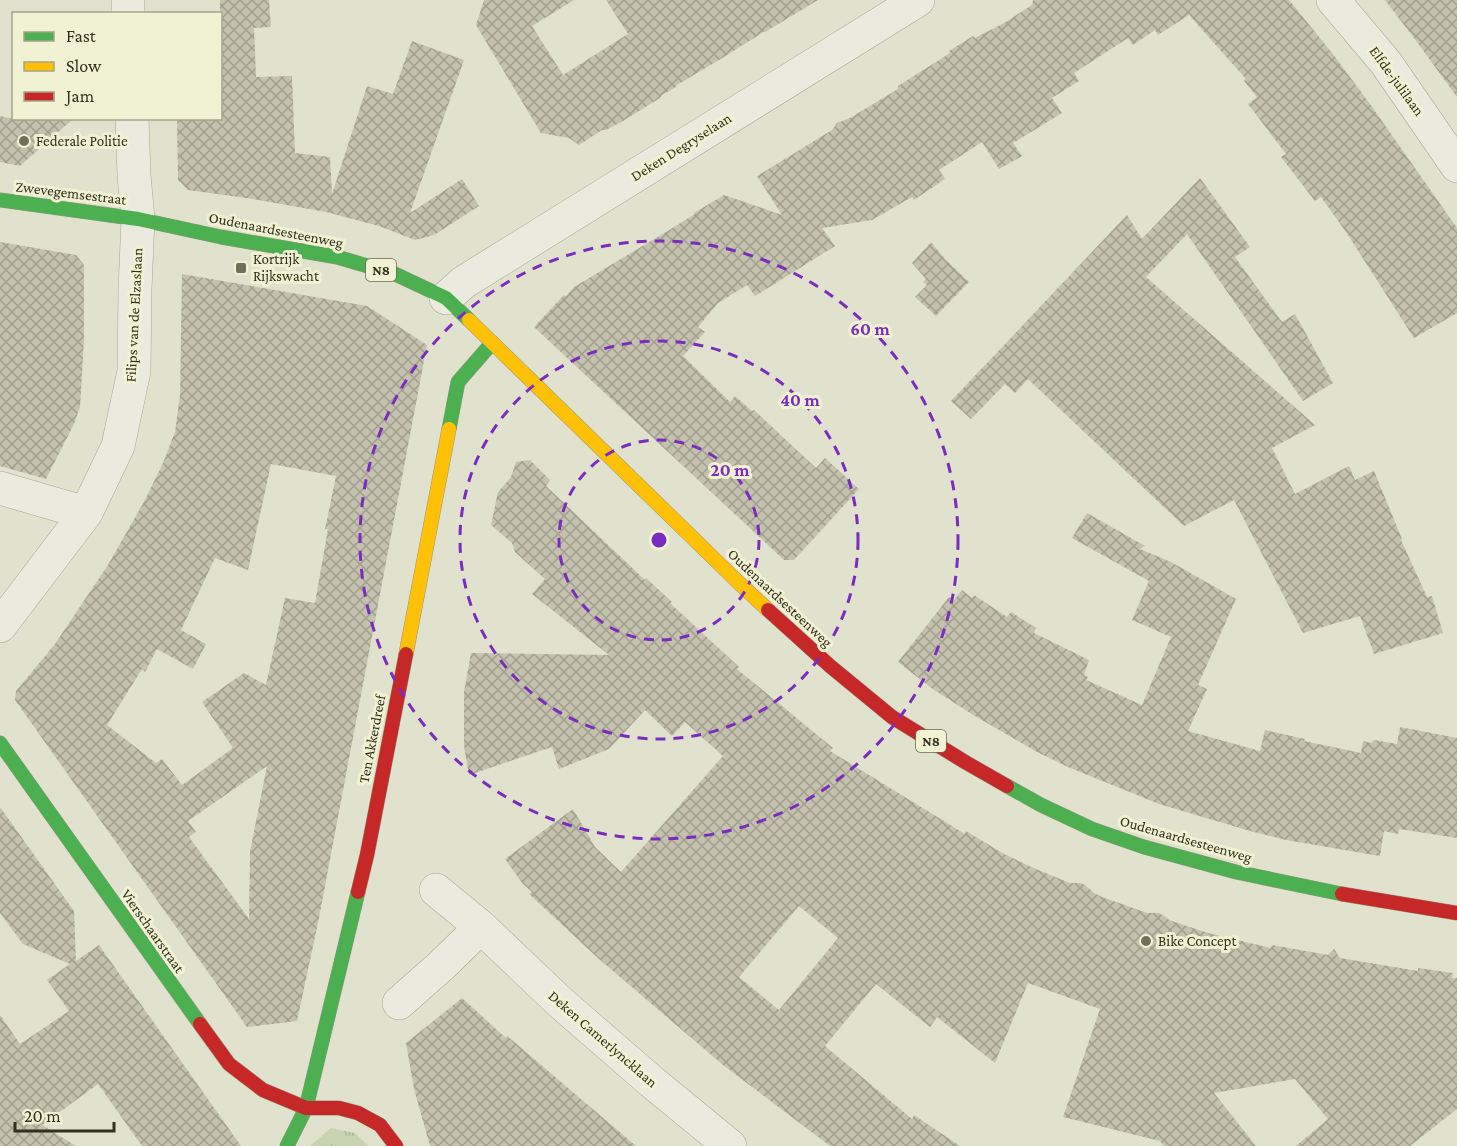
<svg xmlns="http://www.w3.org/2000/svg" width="1457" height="1146" viewBox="0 0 1457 1146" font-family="'Crimson Pro',serif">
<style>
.grass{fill:url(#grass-tufts)}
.building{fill:url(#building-cross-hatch);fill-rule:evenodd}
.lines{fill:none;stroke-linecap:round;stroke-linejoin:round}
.street-casing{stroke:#a7a696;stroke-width:34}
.fast-casing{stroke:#969686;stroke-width:15}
.slow-casing{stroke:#969686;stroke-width:15}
.jam-casing{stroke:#969686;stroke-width:15}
.street{stroke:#eaeade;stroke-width:33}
.fast{stroke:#4caf50;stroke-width:14}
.slow{stroke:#ffc107;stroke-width:14}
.jam{stroke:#c62828;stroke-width:14}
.ring{fill:none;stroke:#7b2cbf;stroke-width:3;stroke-dasharray:10 8}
.poi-dot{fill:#716e5c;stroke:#f1f2d3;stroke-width:2}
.labels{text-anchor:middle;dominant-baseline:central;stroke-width:6;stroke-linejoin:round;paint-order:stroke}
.shield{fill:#f1f2d3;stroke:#6d6a55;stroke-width:1.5}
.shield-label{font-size:14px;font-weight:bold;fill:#34301f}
.street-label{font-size:15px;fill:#34301f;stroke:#f1f2d3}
.poi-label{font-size:15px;fill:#34301f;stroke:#f1f2d3;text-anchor:start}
.centre{fill:#7b2cbf;stroke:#f1f2d3;stroke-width:3}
.ring-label{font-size:18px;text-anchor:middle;font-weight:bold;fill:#7b2cbf;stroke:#f1f2d3;stroke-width:6;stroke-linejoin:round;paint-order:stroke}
</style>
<defs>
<pattern id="grass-tufts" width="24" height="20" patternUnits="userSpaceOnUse" patternTransform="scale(1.5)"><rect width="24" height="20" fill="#c8d3b1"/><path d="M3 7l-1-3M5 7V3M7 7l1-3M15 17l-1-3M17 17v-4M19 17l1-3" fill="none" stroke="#acb598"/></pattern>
<pattern id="building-cross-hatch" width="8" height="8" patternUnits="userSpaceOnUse" patternTransform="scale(1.5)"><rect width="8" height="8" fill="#c4c2ae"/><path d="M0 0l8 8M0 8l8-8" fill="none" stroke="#a09e8d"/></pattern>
</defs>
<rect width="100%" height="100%" fill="#e1e2cd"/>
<path class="grass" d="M331 1128 355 1133 368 1146H310Z"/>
<path class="building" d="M220 0H269L271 27 254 28 256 77 292 76 295 153 330 157 332 194 367 86 393 94 412 41 464 60 410 213 462 179 479 206 434 235 415 240 379 226 326 212 253 199 188 190 178 180 177 118H220Z
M484 0H574L532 26 563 75 628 34 606 0H818L765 32V31L719 60 677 85 676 87 662 95 660 98 623 121 606 130H602L579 145 569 138 541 133 476 25Z
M1033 0H1289L1332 53 1370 104 1457 228V313L1414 338 1346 232 1321 197 1315 201 1281 157 1286 154 1248 104 1257 97 1244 81 1246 79 1189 15 1158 35 1155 30 1133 45 1128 38 1074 73 1079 81 1052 98 1062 113 1013 143 1022 156 999 169 982 142 939 170 945 179 914 200 912 197 872 220 822 228 835 246 755 296 747 285 718 303 698 327 705 332 683 356 730 402 735 396 752 411 754 410 816 468 825 458 859 489 794 560H784L534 327 564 295 566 296 574 287 666 232 695 214 694 213 724 195 782 215 757 176 832 130 837 123 850 118 898 89V86L950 53 949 51 973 36 975 38 1004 23 1032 5Z
M1385 0H1457V97L1414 38Z
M0 116 19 120V118H74L20 166 0 162Z
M1200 178 1250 247 1235 257 1282 322 1295 314 1333 383 1303 401 1187 234 1146 277 1315 425 1272 448 1295 494 1349 466 1355 480 1374 471 1402 539 1401 540 1427 597 1432 596 1443 633 1374 654 1360 616 1303 633 1234 500 1184 526 1028 379 1015 393 1005 384 971 419 951 401 1127 215 1142 239Z
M0 242 76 255 84 265V340L80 407 74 424 46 479 0 466Z
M931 242 945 259 969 282 936 316 915 297 927 285 923 282 926 279 912 263Z
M182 274 367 306 427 345 318 923 297 1021 247 1027 15 700 16 691 55 644 108 565 145 500 163 463 175 432 180 395ZM271 464 336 476 325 529H328L315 603 285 598 266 685 244 673 202 702 233 748 182 785 162 759 156 763 107 725 142 669 145 672 157 649 193 669 206 644 181 630 215 558 248 570ZM267 766 250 852 249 919 189 837 196 832 188 821Z
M530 460 550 480 546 486 645 580 646 578 672 602 670 603 739 667 737 669 833 748 830 751 965 834 966 831 1004 854 1036 869 1070 883H1081L1085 885 1094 893 1102 897 1147 913H1159L1166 917 1169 920 1208 933 1271 948 1272 945 1328 955 1334 949 1340 958 1418 971V968L1453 973 1452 978H1457V1109L1410 1146H1296L1328 1119 1295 1079 1214 1093 1256 1146H1164L1160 1141 1063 1117 1100 1009 1028 983 995 1063 937 1017 930 1027 876 984 825 1046 912 1119 914 1115 960 1146H830L723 1065 599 959 529 894 532 892 523 884 505 859 573 809 595 847 621 872 723 756 685 722 672 736 645 710 609 749 559 769 552 747 469 775 464 746V692L471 653 609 655 532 594 545 579 515 552 512 543 491 525 498 492 511 477 516 462ZM799 906 838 938 779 1010 739 977Z
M1087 513 1145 546 1140 549 1171 562 1236 599 1198 685 1207 689 1188 731 1260 751 1265 730 1305 739 1304 741 1361 753 1363 741 1371 743 1374 740 1397 744 1400 727 1457 738V838L1399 829 1398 834 1384 831 1380 856 1286 840 1250 831 1159 804 1068 767 1037 752 975 716 934 690 898 662 949 597 954 600 962 590 972 598 974 595 1007 617 1011 612 1036 628 1034 633 1089 660 1084 675 1088 677 1086 680 1142 705 1171 637 1132 620 1149 581 1072 538Z
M0 807 74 911 76 961 99 945 241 1146H142L98 1084 42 1125 76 1146H0V1015L20 1044 69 1011 47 980 70 964 23 944 0 913Z
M462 998 506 1038 507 1036 636 1146H430L414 1089 406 1043Z"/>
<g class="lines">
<g class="street-casing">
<path id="street" d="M128 0V14
M1333 0 1386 63 1457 166
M446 298 464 282 485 269 918 0
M0 488 86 513
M0 626 86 513 118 446 134 371 135 289 138 219 134 175 132 118
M436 890 481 927 561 1003 652 1082 730 1146
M399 1003 442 965 481 927"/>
</g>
<g class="fast-casing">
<path id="fast" d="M0 200 138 219 221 237 337 257 395 274 446 298 469 320
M449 429 458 382 492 343
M0 743 200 1024
M1007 786 1041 805 1092 829 1144 847 1236 872 1342 894
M287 1146 306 1108 358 892"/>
</g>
<g class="slow-casing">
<path id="slow" d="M469 320 740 584 768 610
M406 654 449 429"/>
</g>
<g class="jam-casing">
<path id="jam" d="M768 610 830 666 892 717 965 762 1007 786
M358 892 367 855 406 654
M1342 894 1457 913
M200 1024 229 1064 263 1090 306 1108H339L358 1113 380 1125 396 1146"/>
</g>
<use href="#street" class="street"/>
<use href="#fast" class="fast"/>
<use href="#slow" class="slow"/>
<use href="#jam" class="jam"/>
</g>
<g class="ring">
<circle cx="659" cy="540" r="100"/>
<circle cx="659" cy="540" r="199"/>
<circle cx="659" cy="540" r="299"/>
</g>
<g class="poi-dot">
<circle cx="24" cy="141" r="6"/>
<rect x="235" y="262" width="12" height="12" rx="3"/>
<circle cx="1146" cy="941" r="6"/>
</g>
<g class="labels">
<g class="shield">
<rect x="366" y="259" width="30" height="22" rx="4.5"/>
<rect x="916" y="730" width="30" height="22" rx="4.5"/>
</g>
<g class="shield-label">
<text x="381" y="270">N8</text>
<text x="931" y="741">N8</text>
</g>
<g class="street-label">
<text transform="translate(1397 81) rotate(54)">Elfde-julilaan</text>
<text transform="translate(681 147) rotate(-32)">Deken Degryselaan</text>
<text transform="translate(71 193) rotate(7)">Zwevegemsestraat</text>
<text transform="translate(276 230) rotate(11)">Oudenaardsesteenweg</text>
<text transform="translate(134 315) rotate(-87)">Filips van de Elzaslaan</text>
<text transform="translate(780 598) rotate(43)">Oudenaardsesteenweg</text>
<text transform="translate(372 739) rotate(-79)">Ten Akkerdreef</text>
<text transform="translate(1186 839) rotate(16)">Oudenaardsesteenweg</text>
<text transform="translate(153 931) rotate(55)">Vierschaarstraat</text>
<text transform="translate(603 1039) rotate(41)">Deken Camerlyncklaan</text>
</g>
<g class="poi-label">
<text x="36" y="141">Federale Politie</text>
<text x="253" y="259">Kortrijk<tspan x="253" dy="17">Rijkswacht</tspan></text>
<text x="1158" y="941">Bike Concept</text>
</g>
</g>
<circle cx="659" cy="540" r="9" class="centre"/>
<g class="ring-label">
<text x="870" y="335">60 m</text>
<text x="800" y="406">40 m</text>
<text x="730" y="476">20 m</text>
</g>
<rect x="12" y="12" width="210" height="108" fill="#f1f2d3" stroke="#a5a48b" stroke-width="1.5"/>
<rect x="24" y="32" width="30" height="9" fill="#4caf50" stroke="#a5a48b" stroke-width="1.5"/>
<text x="66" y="42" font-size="18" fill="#34301f">Fast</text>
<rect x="24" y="62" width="30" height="9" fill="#ffc107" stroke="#a5a48b" stroke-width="1.5"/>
<text x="66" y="72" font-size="18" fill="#34301f">Slow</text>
<rect x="24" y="92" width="30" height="9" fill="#c62828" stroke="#a5a48b" stroke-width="1.5"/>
<text x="66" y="102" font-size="18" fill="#34301f">Jam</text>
<path d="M15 1122v9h99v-9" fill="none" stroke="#34301f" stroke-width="3"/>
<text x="24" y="1122" font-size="18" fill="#34301f" stroke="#f1f2d3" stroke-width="4.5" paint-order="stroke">20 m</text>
</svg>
